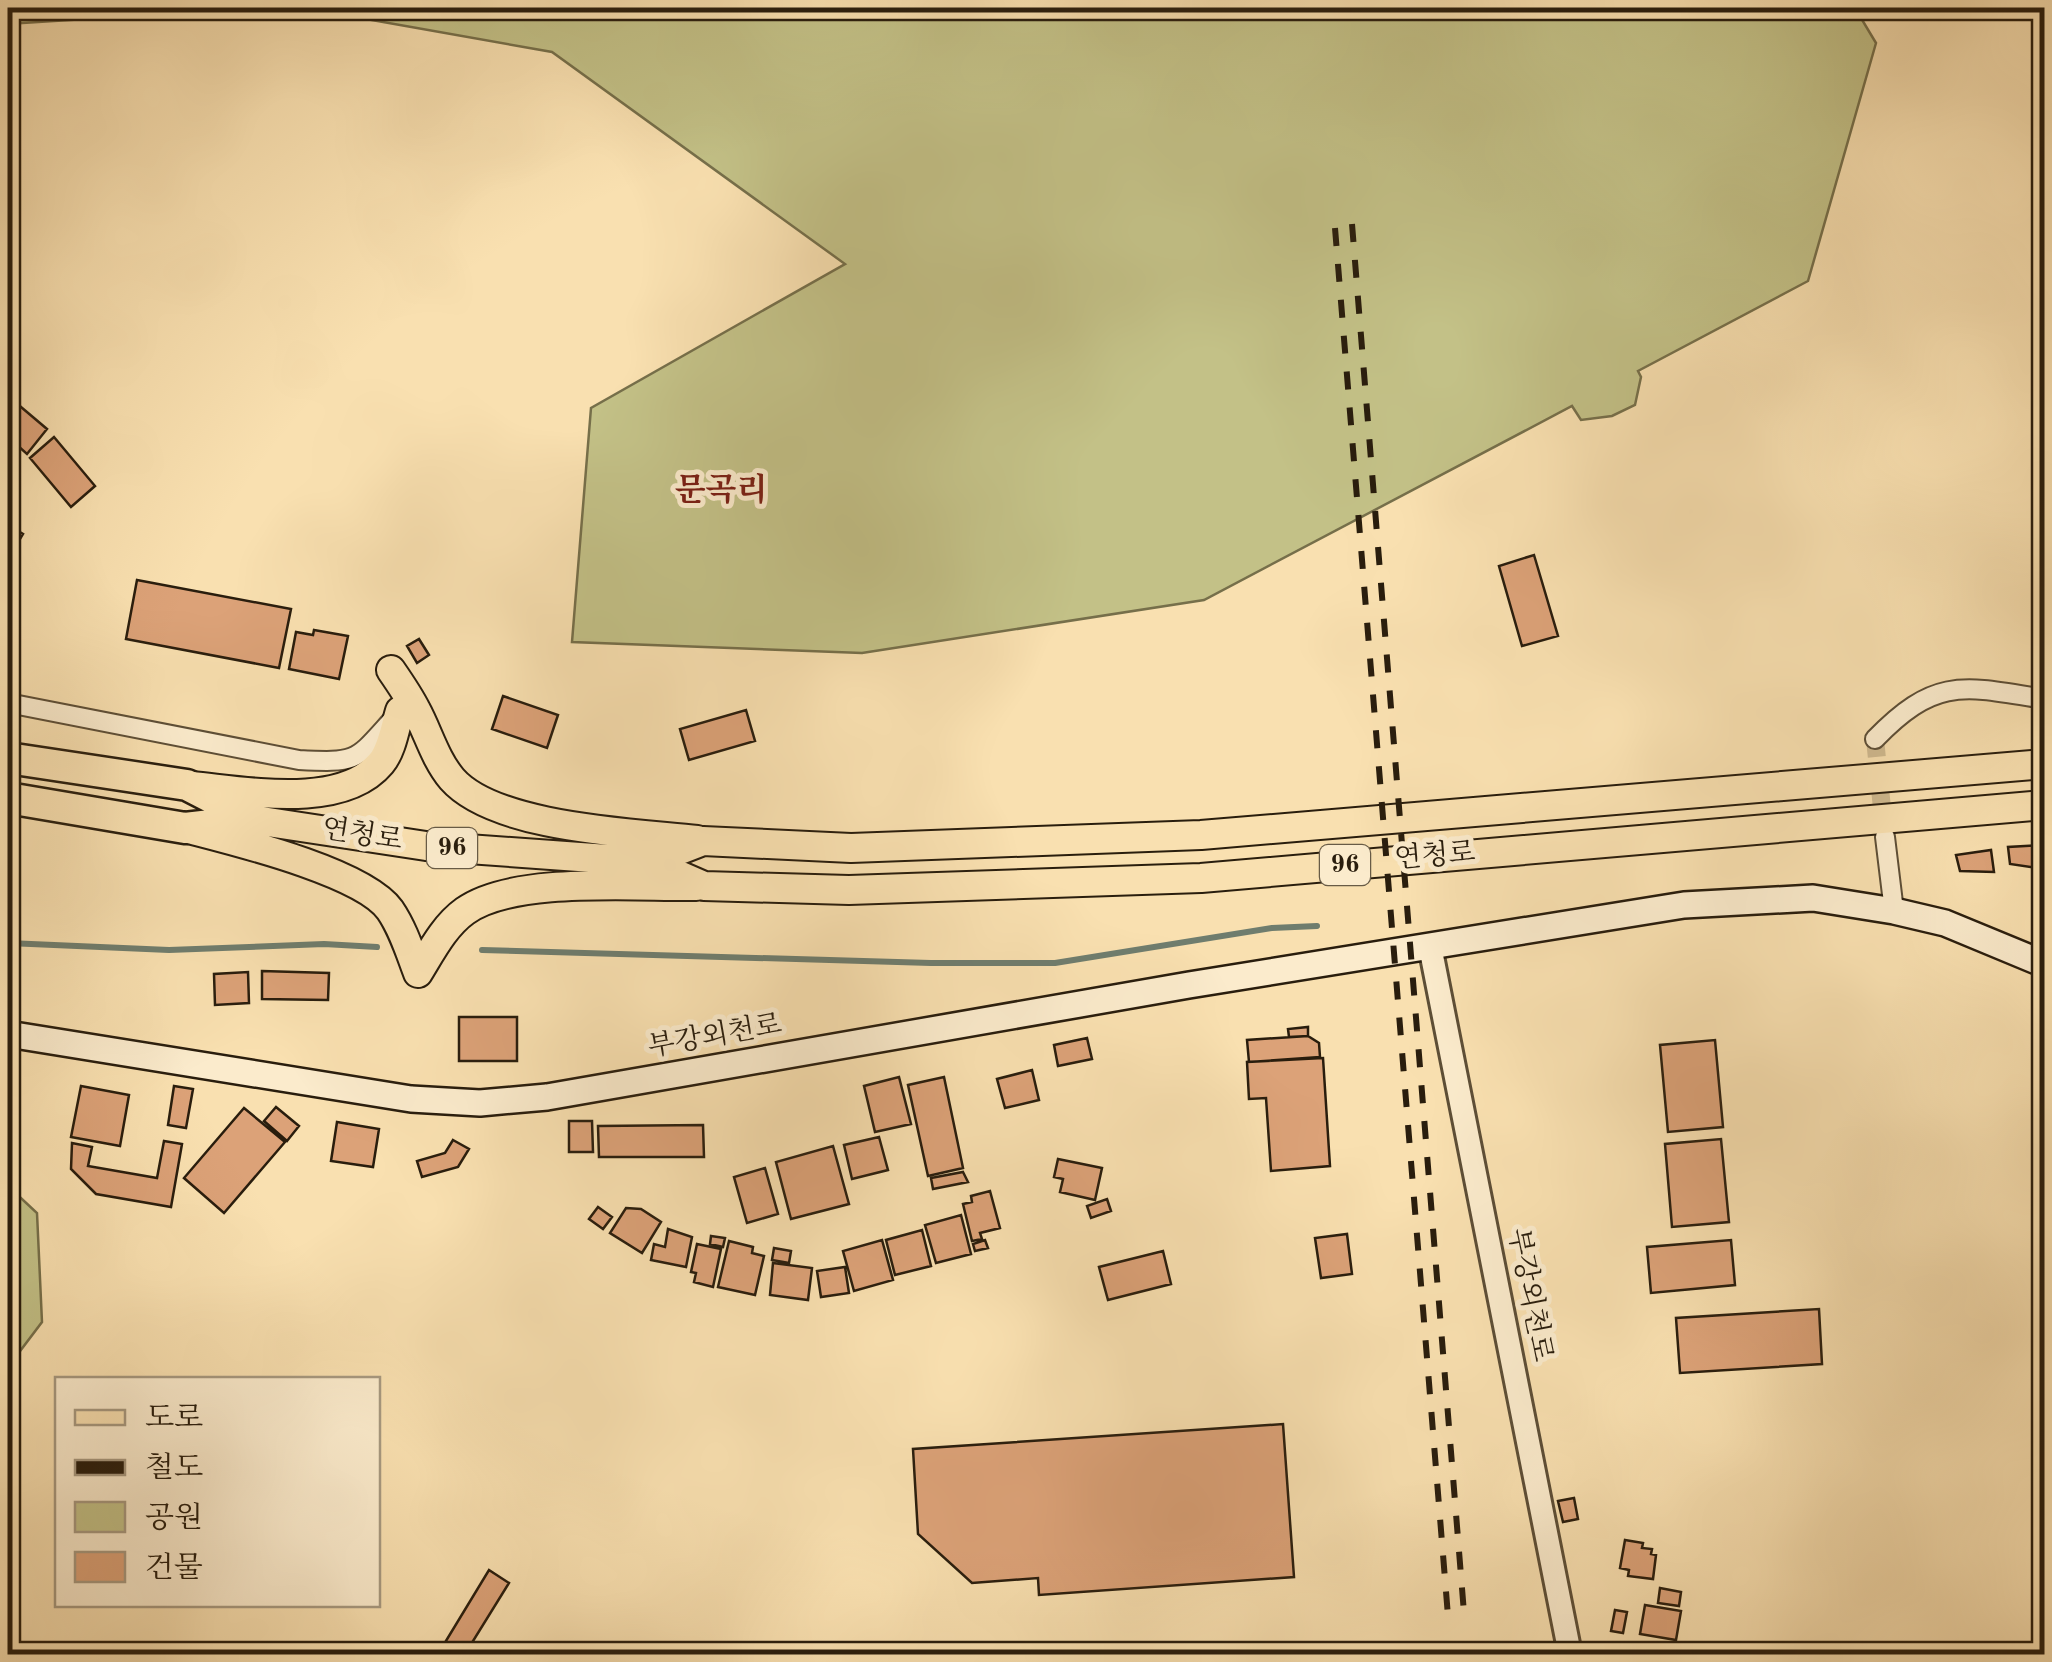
<svg xmlns="http://www.w3.org/2000/svg" width="2052" height="1662" viewBox="0 0 2052 1662" font-family="'Old Standard TT','Noto Serif KR',serif">
<style>
.green{fill:#c3c187;stroke:#766f4a;stroke-width:2.5}
.lines{fill:none;stroke-linecap:round;stroke-linejoin:round}
.stream{stroke:#6f7d6e;stroke-width:6}
.building{fill:#dca278;stroke:#291d0d;stroke-width:2.5}
.minor-tunnel{stroke:#cfb98f;stroke-width:18;stroke-dasharray:18 9;stroke-linecap:butt}
.minor-casing{stroke:#5d4e36;stroke-width:22}
.tertiary-casing{stroke:#5d4e36;stroke-width:28}
.secondary-casing{stroke:#291d0d;stroke-width:30}
.primary-casing{stroke:#291d0d;stroke-width:32}
.trunk-casing{stroke:#291d0d;stroke-width:35}
.minor{stroke:#fbebcc;stroke-width:18}
.tertiary{stroke:#fbebcc;stroke-width:22}
.secondary{stroke:#fbebcc;stroke-width:25}
.primary{stroke:#f9e0b0;stroke-width:28}
.trunk{stroke:#f9e0b0;stroke-width:30}
.rail{stroke:#291d0d;stroke-width:6;stroke-dasharray:18 18;stroke-linecap:butt}
.labels{text-anchor:middle;dominant-baseline:central;stroke-width:10;stroke-linejoin:round;paint-order:stroke}
.shield{fill:#fbebcc;stroke:#685b46;stroke-width:2.5}
.shield-label{font-size:25px;font-weight:bold;fill:#291d0d}
.street-label{font-size:28px;fill:#291d0d;stroke:#fbebcc}
.quarter-label{font-size:32px;font-weight:bold;fill:#7a1f14;stroke:#fbebcc}
</style>
<rect width="100%" height="100%" fill="#f9e0b0"/>
<filter id="stains"><feTurbulence type="fractalNoise" baseFrequency=".002" numOctaves="4"/><feColorMatrix values="0 0 0 0 .2 0 0 0 0 .09 0 0 0 0 .02 0 0 0 .5 -.17"/></filter>
<radialGradient id="worn" r=".72"><stop offset=".6" stop-color="#630" stop-opacity="0"/><stop offset="1" stop-color="#630" stop-opacity=".3"/></radialGradient>
<path class="green" d="M8 8H258L8 24Z
M304 8H1855L1876 43 1808 281 1638 371 1641 377 1635 405 1612 416 1581 420 1572 406 1204 600 862 653 572 642 591 408 845 264 552 52Z
M8 1186 37 1213 42 1322 8 1367Z"/>
<g class="lines">
<path class="stream" d="M8 943 169 950 324 944 377 947
M482 950 931 963H1055L1272 928 1317 926"/>
</g>
<path class="building" d="M8 396 47 429 27 454 8 437Z
M54 437 95 486 71 507 30 458Z
M8 525 23 534 8 559Z
M1534 555 1558 636 1522 646 1499 566Z
M137 580 291 609 279 668 126 639Z
M314 630 348 636 339 679 289 669 296 632 313 635Z
M419 639 429 655 417 663 407 646Z
M503 696 558 715 547 748 492 729Z
M746 710 755 741 689 760 680 729Z
M2044 845V869L2010 864 2008 847Z
M1991 850 1994 872 1960 871 1956 855Z
M262 971 329 973 328 1000 262 999Z
M248 972 249 1003 215 1005 214 974Z
M459 1017H517V1061H459Z
M1308 1027V1036L1289 1037 1288 1029Z
M1308 1036 1319 1043 1320 1057 1249 1062 1247 1040Z
M1087 1038 1092 1059 1058 1066 1054 1045Z
M1715 1040 1723 1127 1668 1132 1660 1045Z
M1323 1058 1330 1166 1271 1171 1266 1098 1249 1099 1247 1062Z
M1032 1070 1039 1100 1005 1108 997 1079Z
M899 1077 911 1124 875 1132 864 1086Z
M944 1077 963 1168 928 1176 908 1085Z
M81 1086 129 1095 120 1146 71 1137Z
M174 1086 193 1089 186 1128 168 1125Z
M276 1107 299 1126 287 1141 264 1121Z
M244 1108 285 1142 224 1213 184 1178Z
M569 1121H592L593 1152H569Z
M337 1122 379 1129 373 1167 331 1161Z
M703 1125 704 1157H599L598 1126Z
M879 1137 888 1170 852 1179 844 1145Z
M1721 1139 1729 1222 1672 1227 1665 1144Z
M453 1140 469 1149 458 1167 422 1177 417 1161 445 1153Z
M164 1141 182 1144 171 1207 96 1194 71 1169 72 1143 92 1147 88 1166 157 1178Z
M833 1146 849 1204 791 1219 776 1162Z
M1058 1159 1102 1168 1095 1200 1060 1192 1063 1179 1054 1177Z
M765 1168 778 1214 747 1223 734 1177Z
M963 1172 968 1182 933 1189 931 1178Z
M990 1191 1000 1228 980 1233 982 1239 972 1241 963 1204 972 1202 971 1196Z
M1107 1199 1111 1211 1091 1218 1087 1206Z
M598 1207 612 1217 603 1229 589 1219Z
M626 1208 641 1209 661 1222 642 1253 610 1233Z
M961 1215 971 1254 936 1263 925 1225Z
M668 1229 692 1237 686 1267 651 1260 654 1244 665 1247Z
M922 1230 931 1266 895 1275 886 1240Z
M1347 1234 1352 1274 1321 1278 1315 1238Z
M711 1236 725 1238 723 1247 710 1244Z
M882 1240 893 1280 854 1291 843 1251Z
M985 1240 988 1248 975 1251 973 1244Z
M1731 1240 1735 1285 1651 1293 1647 1247Z
M729 1241 753 1247 752 1253 764 1256 755 1295 718 1287Z
M697 1244 721 1249 713 1287 694 1282 696 1273 691 1272Z
M774 1248 791 1251 789 1263 772 1260Z
M1163 1251 1171 1284 1108 1300 1099 1267Z
M773 1263 812 1268 808 1300 770 1295Z
M845 1267 849 1293 821 1297 817 1271Z
M1819 1309 1822 1364 1680 1373 1676 1318Z
M1283 1424 1294 1577 1039 1595 1038 1578 972 1583 918 1534 913 1449Z
M1574 1498 1578 1519 1563 1522 1558 1501Z
M1625 1540 1643 1543 1642 1548 1652 1549 1651 1554 1656 1555 1653 1579 1628 1576 1629 1570 1620 1568Z
M489 1570 509 1583 465 1654H438Z
M1660 1588 1681 1592 1679 1606 1658 1603Z
M1645 1605 1681 1611 1676 1640 1640 1634Z
M1615 1610 1627 1612 1623 1633 1611 1631Z"/>
<g class="lines">
<path class="minor-tunnel" d="M1875 739 1884 828"/>
<g class="minor-casing">
<path id="minor" d="M8 703 299 760C359 763 355 761 394 718
M1875 739C1936 676 1964 686 2044 699
M1885 837 1894 911"/>
</g>
<g class="tertiary-casing">
<path id="tertiary" d="M1430 946 1570 1654"/>
</g>
<g class="secondary-casing">
<path id="secondary" d="M8 1034 411 1099 480 1103 547 1097 1189 985 1684 905 1813 898 1894 911 1945 923 2044 964"/>
</g>
<g class="primary-casing">
<path id="primary" d="M391 670C400 683 409 696 416 710 428 732 435 759 452 779 495 828 633 833 697 840
M192 786C246 791 342 810 381 763 392 750 395 727 400 711
M255 820 426 846 649 862 704 886 849 890 1201 878 2044 805
M189 829C235 841 363 872 390 910 403 929 410 952 418 973
M649 862 703 841 851 848 1201 835 2044 764
M418 973C431 952 444 926 465 911 514 876 636 887 696 886"/>
</g>
<g class="trunk-casing">
<path id="trunk" d="M8 758 187 785 255 820
M8 798 185 828 255 820"/>
</g>
<use href="#minor" class="minor"/>
<use href="#tertiary" class="tertiary"/>
<use href="#secondary" class="secondary"/>
<use href="#primary" class="primary"/>
<use href="#trunk" class="trunk"/>
<path class="rail" d="M1352 224 1464 1613
M1335 228 1448 1616"/>
</g>
<g class="labels">
<g class="shield">
<rect x="427" y="828" width="50" height="40" rx="8"/>
<rect x="1320" y="845" width="50" height="40" rx="8"/>
</g>
<g class="shield-label">
<text x="452" y="848">96</text>
<text x="1345" y="865">96</text>
</g>
<g class="street-label">
<text transform="translate(362 836) rotate(9)">연청로</text>
<text transform="translate(1435 857) rotate(-5)">연청로</text>
<text transform="translate(715 1037) rotate(-10)">부강외천로</text>
<text transform="translate(1529 1295) rotate(79)">부강외천로</text>
</g>
<g class="quarter-label">
<text x="721" y="492">문곡리</text>
</g>
</g>
<rect width="2052" height="1662" fill="none" stroke="#f9e0b0" stroke-width="40"/>
<rect x="10" y="10" width="2032" height="1642" fill="none" stroke="#291d0d" stroke-width="5"/>
<rect x="20" y="20" width="2012" height="1622" fill="none" stroke="#291d0d" stroke-width="2.5"/>
<rect x="55" y="1377" width="325" height="230" fill="#fbebcc" stroke="#a79980" stroke-width="2.5"/>
<rect x="75" y="1410" width="50" height="15" fill="#f9e0b0" stroke="#a79980" stroke-width="2.5"/>
<text x="145" y="1427" font-size="30" fill="#291d0d">도로</text>
<rect x="75" y="1460" width="50" height="15" fill="#291d0d" stroke="#a79980" stroke-width="2.5"/>
<text x="145" y="1477" font-size="30" fill="#291d0d">철도</text>
<rect x="75" y="1502" width="50" height="30" fill="#c3c187" stroke="#a79980" stroke-width="2.5"/>
<text x="145" y="1527" font-size="30" fill="#291d0d">공원</text>
<rect x="75" y="1552" width="50" height="30" fill="#dca278" stroke="#a79980" stroke-width="2.5"/>
<text x="145" y="1577" font-size="30" fill="#291d0d">건물</text>
<rect width="100%" height="100%" filter="url(#stains)"/>
<rect width="100%" height="100%" fill="url(#worn)"/>
</svg>
